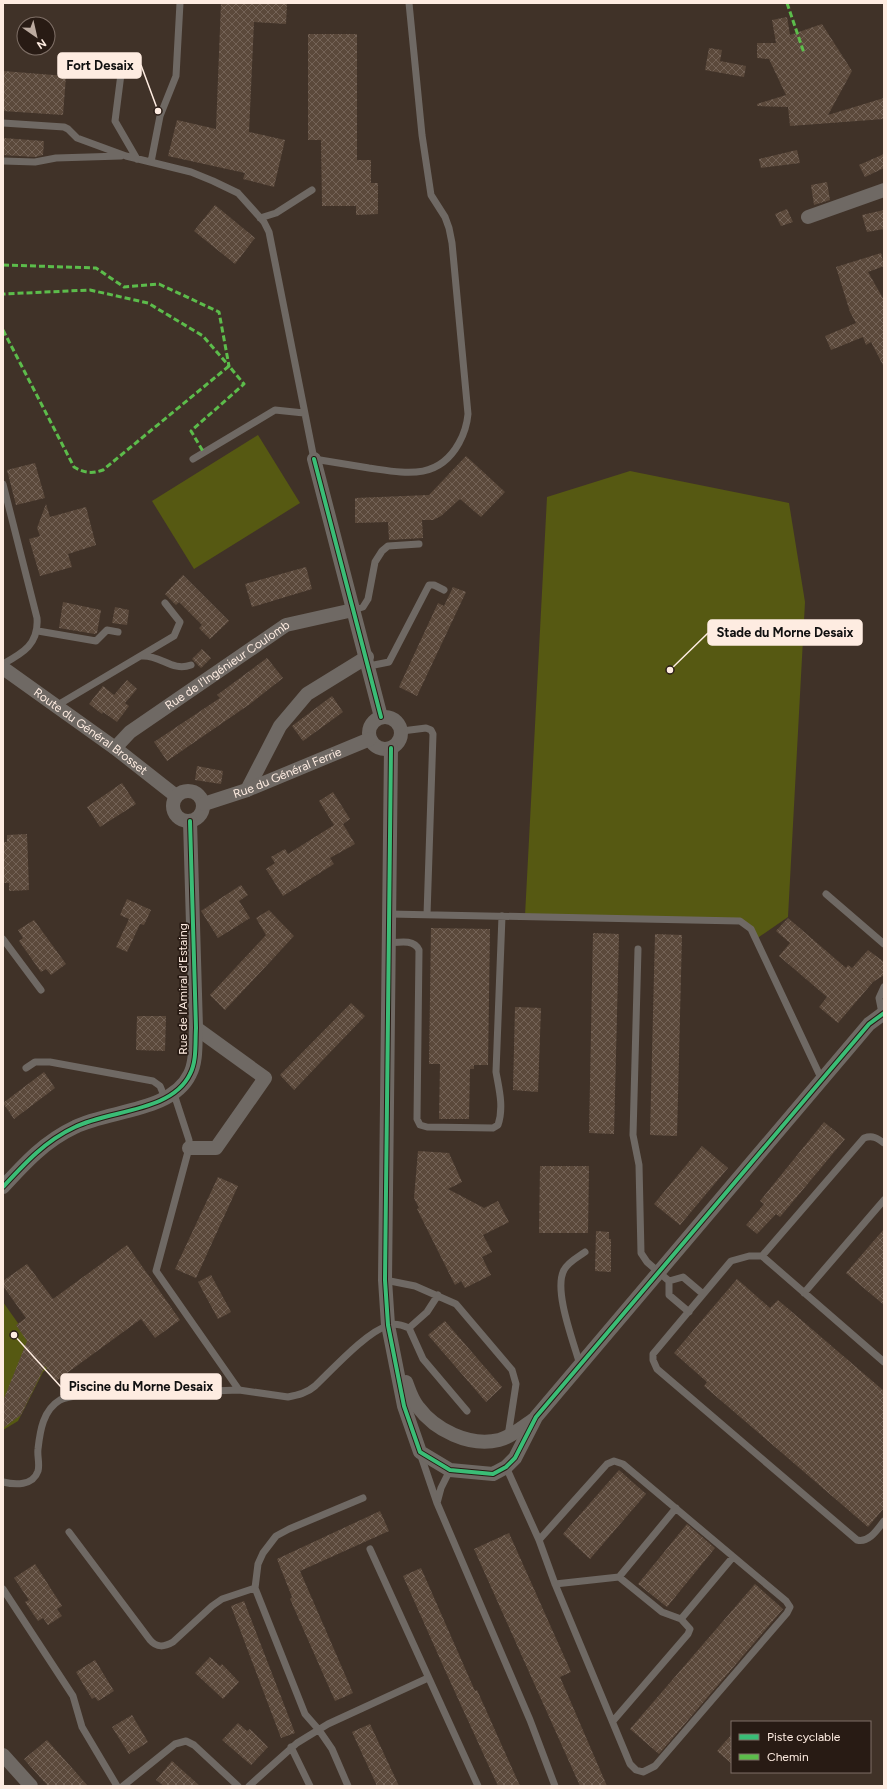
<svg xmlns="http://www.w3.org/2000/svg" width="887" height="1789" viewBox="0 0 887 1789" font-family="Figtree,sans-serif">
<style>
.park{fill:#565912}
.building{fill:url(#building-cross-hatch)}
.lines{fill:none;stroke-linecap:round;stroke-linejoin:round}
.lane{stroke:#6f6964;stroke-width:7}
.street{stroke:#6f6964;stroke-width:14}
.quiet{stroke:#5cbc4b;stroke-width:3;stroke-dasharray:6 3;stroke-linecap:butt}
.cycleway-casing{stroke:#281b14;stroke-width:6}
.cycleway{stroke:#3abd76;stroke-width:4}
.labels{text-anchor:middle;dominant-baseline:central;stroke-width:3.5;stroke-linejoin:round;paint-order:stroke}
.street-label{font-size:12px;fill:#feece1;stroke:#281b14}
.leader{fill:none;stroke:#feece1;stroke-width:1.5}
.callout-dot{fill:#feece1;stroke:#281b14;stroke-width:1.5}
.callout{fill:#feece1;stroke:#feece1;stroke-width:1.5}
.callout-label{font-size:13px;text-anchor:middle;font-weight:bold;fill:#111}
</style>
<defs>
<pattern id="building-cross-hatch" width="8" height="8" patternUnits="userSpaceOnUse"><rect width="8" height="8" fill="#5b493b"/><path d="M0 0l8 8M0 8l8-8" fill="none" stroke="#746357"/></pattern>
</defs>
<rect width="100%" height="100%" fill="#403228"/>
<path class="park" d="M258 435 300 503 194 569 152 501Z
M630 471 789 503 805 602 788 917 756 939 745 923 525 916 547 497Z
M3 1302 49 1367 43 1372 18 1421 3 1430Z"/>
<path class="building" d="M221 3H287L286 24 254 22 249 132 285 140 274 187 243 179 245 173 168 156 177 120 216 129Z
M787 17 790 35 822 24 852 71 828 115 884 98V119L790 126 788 107 757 106V104L786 95 769 59 757 58V43H776L772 20Z
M308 34H357V160H371V183H378V214L356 215V206H322L321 140H308Z
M709 48 722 50 720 61 746 66 744 77 705 70Z
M3 71 66 76 63 115 3 111Z
M3 138 44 141 43 155 35 157 3 155Z
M797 150 800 163 761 168 759 159Z
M884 154V168L865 177 859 165Z
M827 182 830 200 814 205 811 185Z
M215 205 255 238 235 264 194 231Z
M787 209 793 222 781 226 775 214Z
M884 210V229L867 232 862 215Z
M881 253 884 266 868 272 884 300V367L871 342 866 345 863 337 831 350 825 336 856 323 850 312 836 267Z
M466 456 505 492 481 517 460 499 441 516 433 520H422L423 538 389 540 388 522 355 523V498L429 495Z
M35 463 45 498 16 505 7 470Z
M46 504 50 517 86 507 96 545 68 554 72 567 40 576 29 539 40 536 37 528Z
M306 567 312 589 252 607 245 584Z
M183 575 229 621 210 639 199 628 202 625 179 602 176 605 165 594Z
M453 587 466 592 417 696 399 687 438 603 444 606Z
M63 602 101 610 97 633 95 634 59 628Z
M115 607 129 610 127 625 112 623Z
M202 649 211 658 201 668 192 659Z
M267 658 283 678 250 704 167 761 154 742 220 698 217 695Z
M127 680 137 689 125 703 129 706 117 722 103 712 102 714 89 704 103 686 114 695Z
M332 696 343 712 303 741 292 726Z
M197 766 223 771 221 784 195 780Z
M122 783 136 804 100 827 87 807Z
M333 792 350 819 343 824 355 844 330 858 334 864 283 896 266 869 275 863 271 857 285 849 288 854 334 825 319 801Z
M27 834 29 890 9 891V883H4L3 842H7V835Z
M241 885 248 895 239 901 250 918 218 938 201 911Z
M127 899 151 910 144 925 140 924 127 952 116 947 129 919 120 915Z
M269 910 294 936 225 1010 210 995 266 935 256 918Z
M788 918 846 968 848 965 852 968 868 950 884 962V975L873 982 838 1023 819 1007 827 997 779 956 790 943 776 931Z
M34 920 66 964 51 975 46 969 41 972 19 941 23 938 18 930Z
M431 928 490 929 488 1065H474V1069H470L469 1119H439L440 1064H429Z
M593 933 619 934 614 1134 589 1133Z
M655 934 682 935 677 1136 650 1135Z
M351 1003 365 1016 294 1090 280 1075Z
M515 1007 541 1008 538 1092 513 1090Z
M137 1016H166L165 1051 136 1050Z
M44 1072 55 1088 14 1119 3 1103Z
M824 1122 845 1139 780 1217 776 1214 757 1234 746 1225 764 1204 760 1201Z
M702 1146 728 1168 680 1225 654 1204Z
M418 1151 449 1153 462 1182 448 1189 484 1208 498 1201 509 1222 483 1235 492 1252 482 1257 491 1275 465 1288 461 1281 455 1285 417 1209 419 1208 414 1198Z
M540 1166H589L588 1233H539Z
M218 1177 238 1186 196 1278 175 1269Z
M884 1229V1305L846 1273Z
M596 1231 609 1232V1239H611V1272L595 1271Z
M127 1245 180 1320 155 1338 141 1319 56 1381 45 1366 21 1415 3 1428V1401L27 1341 16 1325 26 1318 3 1286V1281L27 1264 53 1299Z
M211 1275 231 1312 218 1319 198 1282Z
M737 1279 770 1308 778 1300 884 1391V1508L868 1527 704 1386 707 1382 674 1353Z
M445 1321 502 1387 486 1402 428 1335Z
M619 1470 646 1494 590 1559 563 1534Z
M380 1511 389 1531 300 1571 353 1693 335 1701 290 1599 292 1597 277 1559Z
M687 1524 715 1548 667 1607 638 1584Z
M509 1533 571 1672 560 1677 607 1786H580L474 1549Z
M35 1564 62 1606 57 1609 62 1616 48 1625 43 1618 38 1621 25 1602 29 1600 14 1578Z
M421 1568 475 1691 477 1690 520 1786H498L449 1679 403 1576Z
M755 1584 783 1609 659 1754 630 1729Z
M244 1601 295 1733 281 1738 231 1606Z
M210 1657 220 1666 222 1664 239 1682 223 1699 195 1673Z
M95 1660 114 1691 98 1701 95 1697 92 1699 76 1672Z
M132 1715 148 1742 129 1754 112 1727Z
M238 1723 247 1731 250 1729 268 1747 251 1765 222 1740Z
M370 1724 399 1786H377L352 1732Z
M732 1734V1764L717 1751Z
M47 1740 88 1786H48L30 1766 24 1759Z
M172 1761 200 1786H164L156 1780Z"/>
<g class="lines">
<path class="lane" d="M121 74 115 121 137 159
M3 123 64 127 68 129 77 138 126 156 191 172 213 181 238 193 264 222 269 232 314 459C333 462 351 465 369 468 405 473 438 481 459 443 464 434 467 425 468 414L452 243 449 228 445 217 431 195 422 135 409 3
M3 161 35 162 56 158 121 156
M151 162 160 116 176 76 180 3
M260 218 276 213 312 190
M193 459 275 410 304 413
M3 484 37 618C39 644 23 653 3 664
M353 610 363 607 368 599 375 562 382 551 388 546 419 544
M38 631 96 641 107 630 118 632
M142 656C161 655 172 672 191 665
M369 666 389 662 429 585H434L444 590
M56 706 174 636 180 622 165 603
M402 731 426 728 431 730 433 734 427 915
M826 894 884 944
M389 914 740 921 751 929 822 1080
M3 939 41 990
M389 943C400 942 414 939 419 950L417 1119 420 1125 427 1127 493 1128 498 1125C504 1107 499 1089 496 1072L502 916
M638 949 633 1135 639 1165 641 1253 647 1262 669 1281
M882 1013 879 998 884 987
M26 1068 35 1062H50L153 1081 160 1086 165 1098
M174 1094 189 1140V1148L156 1271 239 1390
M762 1256 864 1138C873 1135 877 1138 884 1143
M385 1280 415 1286 456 1304 512 1370 516 1384 508 1436
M669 1281 683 1277 703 1294
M669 1281V1295L689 1312
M804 1293 884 1200
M409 1328 427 1312 438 1295
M884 1362 762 1256H749L731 1261 653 1354V1360L657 1369 857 1540C869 1543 877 1530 884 1521
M580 1365C574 1343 553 1290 564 1270 568 1262 578 1257 585 1252
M420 1453 437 1503 530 1720 555 1786
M506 1467 539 1540 555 1584 630 1764 636 1770 643 1772 655 1766 787 1613 790 1607 786 1601 623 1464 614 1461 607 1464 539 1540
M3 1482C15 1485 33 1486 38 1471 40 1464 37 1456 38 1449 40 1431 43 1410 60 1400 64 1398 71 1397 75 1396L239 1390 288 1397C298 1395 307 1393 315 1386 333 1369 366 1332 389 1325 396 1323 402 1325 409 1328L423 1359 467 1411
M437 1503 441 1488 450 1470
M69 1532 150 1640C157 1648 164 1647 173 1642L212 1606 222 1599 255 1588
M370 1549 478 1786
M619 1577 676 1508
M555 1584 619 1577 662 1612 681 1619 690 1629 688 1634 613 1721
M3 1589 73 1696 82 1727 117 1786
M681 1619 733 1557
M291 1747 310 1786
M123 1786 175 1744 186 1741 194 1745 238 1786
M249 1786 297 1743 328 1724 428 1678
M348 1786 332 1749 319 1730 305 1714 255 1588 258 1564 263 1553 276 1536 289 1529 363 1498"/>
<g class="street">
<path d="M808 217 884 190"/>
<path d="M314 459 381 717"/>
<path id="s1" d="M3 668 115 748 176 796"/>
<circle cx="385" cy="733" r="16"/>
<path id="s2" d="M115 748 130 732 286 625 353 610"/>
<path d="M391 748 385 1280 388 1325 404 1406 420 1452 450 1470 493 1474 506 1467 515 1458 536 1417 869 1024 884 1013"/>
<path d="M247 790 280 726 307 694 367 657"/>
<circle cx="188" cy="806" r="15"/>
<path id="s3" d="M204 804 247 790 370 739"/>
<path d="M189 1148H216L265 1078 196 1028"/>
<path d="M3 1187C25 1163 45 1141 75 1127 109 1110 172 1112 190 1074 197 1061 195 1042 196 1028L190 821"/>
<path d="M406 1382C409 1390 412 1400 418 1407 435 1430 469 1447 499 1440 511 1437 523 1427 533 1420"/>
<path d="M3 1755 31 1786"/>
</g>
<path class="quiet" d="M787 3 804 53
M3 265 96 268 124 287 159 284 219 312 229 366 203 336 148 303 90 290 3 294
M3 330 74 467C84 473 92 474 103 470L229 366 244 384 191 431 204 453"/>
<g class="cycleway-casing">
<path id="cycleway" d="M314 459 381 717
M391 748 385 1280 388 1325 404 1406 420 1452 450 1470 493 1474 506 1467 515 1458 536 1417 869 1024 884 1013
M3 1187C25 1163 45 1141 75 1127 109 1110 172 1112 190 1074 197 1061 195 1042 196 1028L190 821"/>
</g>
<use href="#cycleway" class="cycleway"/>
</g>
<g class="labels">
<g class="street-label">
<text stroke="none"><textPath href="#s2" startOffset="140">Rue de l'Ingénieur Coulomb</textPath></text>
<text stroke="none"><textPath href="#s1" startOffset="108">Route du Général Brosset</textPath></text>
<text stroke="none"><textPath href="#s3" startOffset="89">Rue du Général Ferrie</textPath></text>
<text transform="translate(183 989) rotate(-90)">Rue de l'Amiral d'Estaing</text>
</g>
</g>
<path class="leader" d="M158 111L141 65M670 670L708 633M14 1335L61 1387"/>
<g class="callout-dot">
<circle cx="158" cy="111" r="4"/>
<circle cx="670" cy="670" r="4"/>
<circle cx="14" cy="1335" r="4"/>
</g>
<g class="callout">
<rect x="58" y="53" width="83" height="25" rx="4"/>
<rect x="708" y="620" width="154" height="25" rx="4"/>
<rect x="61" y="1374" width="160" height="25" rx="4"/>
</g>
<g class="callout-label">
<text x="100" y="70">Fort Desaix</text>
<text x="785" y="637">Stade du Morne Desaix</text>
<text x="141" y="1391">Piscine du Morne Desaix</text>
</g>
<rect width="887" height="1789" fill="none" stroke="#feece1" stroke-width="8"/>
<rect x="731" y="1721" width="140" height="52" fill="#281b14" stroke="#7e6f66"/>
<rect x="739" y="1734" width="20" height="6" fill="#3abd76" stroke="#7e6f66"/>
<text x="767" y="1741" font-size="12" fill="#feece1">Piste cyclable</text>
<rect x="739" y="1754" width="20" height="6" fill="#5cbc4b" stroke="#7e6f66"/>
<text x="767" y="1761" font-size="12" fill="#feece1">Chemin</text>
<g transform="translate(36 36) rotate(146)"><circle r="19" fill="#281b14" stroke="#7e6f66"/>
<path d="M0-3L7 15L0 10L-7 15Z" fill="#bcaba0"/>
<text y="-6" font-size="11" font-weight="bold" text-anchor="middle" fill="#feece1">N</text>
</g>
</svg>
